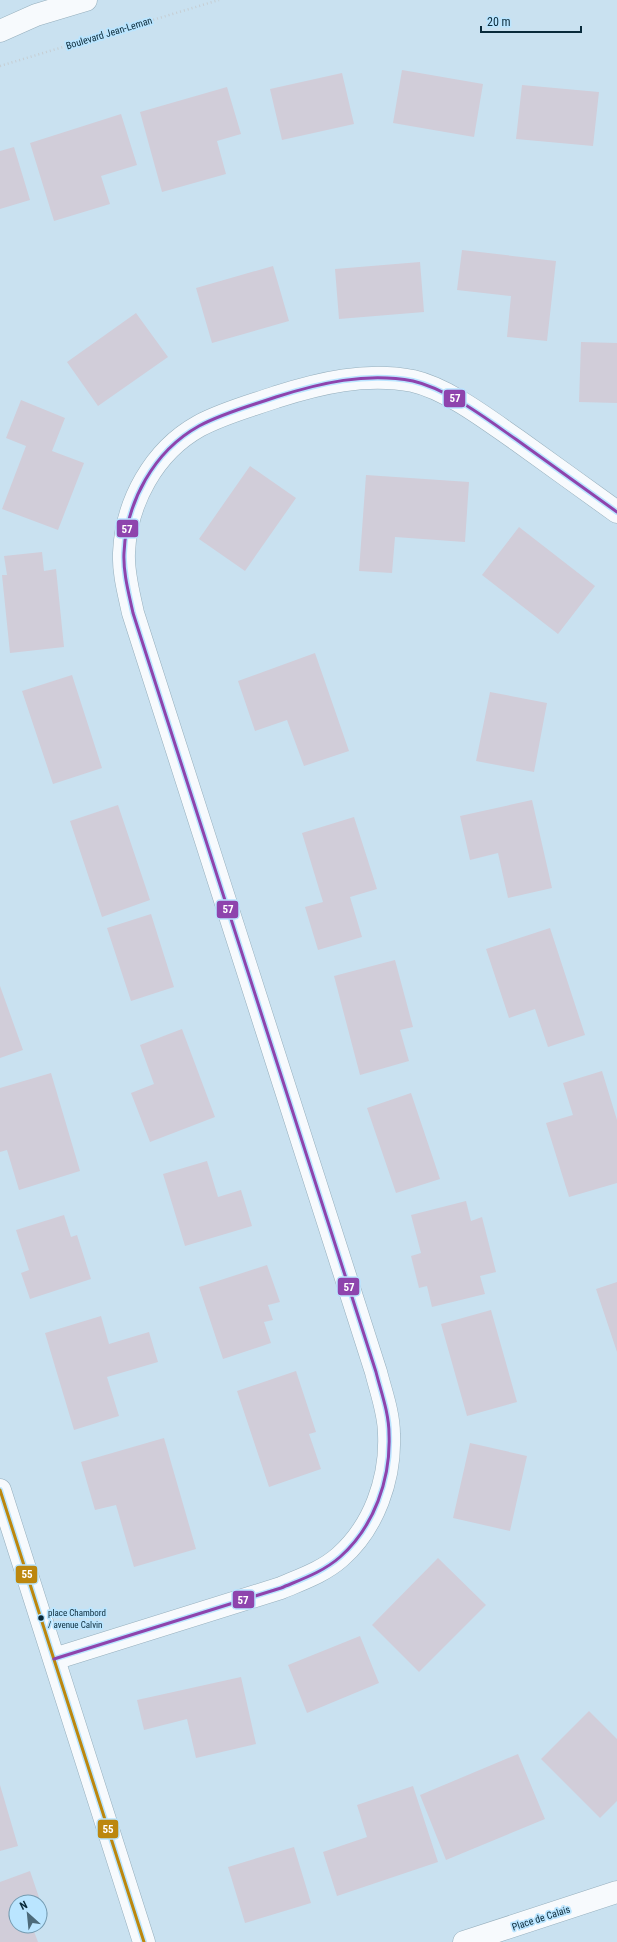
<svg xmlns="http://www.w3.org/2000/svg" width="617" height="1942" viewBox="0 0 617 1942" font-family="'Roboto Condensed',sans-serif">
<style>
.building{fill:#d1cdd9}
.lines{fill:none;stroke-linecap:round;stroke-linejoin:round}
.minor-casing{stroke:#95aebc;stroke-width:23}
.path{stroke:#c6ced3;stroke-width:2.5;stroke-dasharray:1 3;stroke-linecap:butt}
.minor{stroke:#f7fafd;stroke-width:22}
.bus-1-casing{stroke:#bae5ff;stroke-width:6}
.bus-2-casing{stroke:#bae5ff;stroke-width:6}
.bus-1{stroke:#bc870e;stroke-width:3}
.bus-2{stroke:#8e44ad;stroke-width:3}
.bus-dot{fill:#092a3a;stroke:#bae5ff;stroke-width:1.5}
.labels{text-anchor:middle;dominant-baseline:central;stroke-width:3.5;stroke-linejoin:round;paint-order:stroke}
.bus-label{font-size:9px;fill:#092a3a;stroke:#bae5ff;text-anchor:start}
.street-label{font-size:10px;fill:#092a3a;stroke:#bae5ff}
.line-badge{stroke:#bae5ff;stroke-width:1.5}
.badge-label{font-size:11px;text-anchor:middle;font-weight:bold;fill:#fff}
</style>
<rect width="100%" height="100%" fill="#c9e1f0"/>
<path class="building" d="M402 70 483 84 474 137 393 123Z
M342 73 354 124 282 140 270 89Z
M522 85 599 92 593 146 516 139Z
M227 87 241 134 217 141 226 174 162 192 140 112Z
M121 114 137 165 101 176 110 204 54 221 30 143Z
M14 147 30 200 0 209V151Z
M462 250 556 261 547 341 507 337 511 296 457 290Z
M420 262 424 312 339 319 335 269Z
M273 266 289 321 212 343 196 288Z
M136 313 168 357 98 406 67 362Z
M581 342 617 343V403L579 402Z
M21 400 65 418 52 451 84 463 58 530 2 509 26 446 6 438Z
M250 466 296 498 245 571 199 539Z
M366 475 469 482 465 542 395 537 392 573 359 571Z
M519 527 595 586 558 634 482 575Z
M42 552 44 571 56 569 64 647 10 653 2 575H7L4 556Z
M315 653 349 751 304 766 287 720 255 731 238 681Z
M72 675 102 768 53 784 22 691Z
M490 692 547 703 534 772 476 761Z
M532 800 552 888 508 898 498 853 470 860 460 816Z
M118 805 150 900 102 917 70 821Z
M354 817 377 889 350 897 362 937 318 950 305 907 323 902 302 833Z
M151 914 174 987 131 1001 107 928Z
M550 928 585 1035 548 1047 535 1009 509 1018 486 949Z
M395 960 413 1027 400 1030 409 1061 360 1075 334 976Z
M0 986 23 1050 0 1058Z
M182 1029 215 1117 150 1142 131 1093 154 1084 140 1045Z
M602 1071 617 1120V1183L569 1197 546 1123 573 1115 563 1083Z
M51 1073 80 1171 19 1190 7 1150 0 1152V1088Z
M411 1093 440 1179 396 1193 367 1108Z
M207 1161 218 1197 241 1190 252 1226 185 1246 163 1174Z
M466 1201 471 1221 482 1217 496 1272 480 1276 485 1294 432 1307 427 1286 419 1288 411 1256 421 1253 411 1215Z
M64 1215 71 1237 77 1235 91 1279 30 1299 21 1273 29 1270 16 1230Z
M267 1265 280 1302 268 1305 273 1320 264 1322 271 1343 223 1359 199 1287Z
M617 1282V1352L596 1289Z
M491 1310 517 1402 467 1416 441 1324Z
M101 1316 109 1344 149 1332 158 1362 107 1377 119 1416 74 1430 45 1333Z
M296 1371 316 1432 309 1434 321 1469 269 1487 237 1391Z
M164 1438 196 1549 134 1567 116 1505 95 1510 81 1462Z
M470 1443 527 1456 510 1531 453 1518Z
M438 1558 486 1605 419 1672 372 1625Z
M360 1636 379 1683 307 1713 288 1665Z
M241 1677 256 1744 196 1758 187 1719 144 1730 137 1700Z
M589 1711 617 1739V1801L600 1818 541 1759Z
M518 1754 545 1819 446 1860 420 1795Z
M0 1785 18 1846 0 1851Z
M413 1786 438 1862 337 1896 323 1852 367 1837 357 1805Z
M294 1847 311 1903 245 1923 228 1867Z
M30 1871 45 1915 40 1917V1902H16V1926H32L38 1942H0V1882Z"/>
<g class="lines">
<g class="minor-casing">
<path id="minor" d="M0 31 36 15 86 0
M0 1490 144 1942
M54 1659 281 1588C302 1579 323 1572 340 1557 374 1527 391 1479 389 1434 389 1413 381 1392 376 1372L133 613C129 594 123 573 124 553 126 502 154 451 199 426 223 413 250 406 276 397 320 383 366 372 413 381 448 389 488 420 517 440 550 464 584 488 617 512
M464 1942 617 1892"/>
</g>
<path class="path" d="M0 66 219 0"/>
<use href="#minor" class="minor"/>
<g class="bus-1-casing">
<path id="bus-1" d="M0 1490 144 1942"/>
</g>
<g class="bus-2-casing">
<path id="bus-2" d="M54 1659 281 1588C302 1579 323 1572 340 1557 374 1527 391 1479 389 1434 389 1413 381 1392 376 1372L133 613C129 594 123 573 124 553 126 502 154 451 199 426 223 413 250 406 276 397 320 383 366 372 413 381 448 389 488 420 517 440 550 464 584 488 617 512"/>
</g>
<use href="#bus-1" class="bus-1"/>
<use href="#bus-2" class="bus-2"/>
</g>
<circle class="bus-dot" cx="41" cy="1618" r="3.5"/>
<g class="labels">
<g class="bus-label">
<text x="48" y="1613">place Chambord<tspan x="48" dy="12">/ avenue Calvin</tspan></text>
</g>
<g class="street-label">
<text transform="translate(109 33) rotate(-17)">Boulevard Jean-Leman</text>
<text transform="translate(541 1918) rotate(-18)">Place de Calais</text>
</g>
</g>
<g class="line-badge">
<rect x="443" y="389" width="23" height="19" rx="4" fill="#8e44ad"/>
<rect x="116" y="519" width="23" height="19" rx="4" fill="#8e44ad"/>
<rect x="216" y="900" width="23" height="19" rx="4" fill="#8e44ad"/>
<rect x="337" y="1277" width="23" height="19" rx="4" fill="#8e44ad"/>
<rect x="15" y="1565" width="23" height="19" rx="4" fill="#bc870e"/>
<rect x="232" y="1590" width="23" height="19" rx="4" fill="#8e44ad"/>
<rect x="97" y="1819" width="22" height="20" rx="4" fill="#bc870e"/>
</g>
<g class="badge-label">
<text x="455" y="402">57</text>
<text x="127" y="533">57</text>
<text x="228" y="913">57</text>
<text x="349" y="1291">57</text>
<text x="27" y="1578">55</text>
<text x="243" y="1604">57</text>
<text x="108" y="1833">55</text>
</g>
<g transform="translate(28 1914) rotate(333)"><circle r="19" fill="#bae5ff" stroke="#739ab0"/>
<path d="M0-3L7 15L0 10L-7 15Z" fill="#4c6a7a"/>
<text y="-6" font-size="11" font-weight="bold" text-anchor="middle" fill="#092a3a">N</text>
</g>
<path d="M481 26v6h100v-6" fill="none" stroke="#092a3a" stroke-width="2"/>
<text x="487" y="26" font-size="12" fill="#092a3a" stroke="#bae5ff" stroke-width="3" paint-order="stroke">20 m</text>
</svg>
